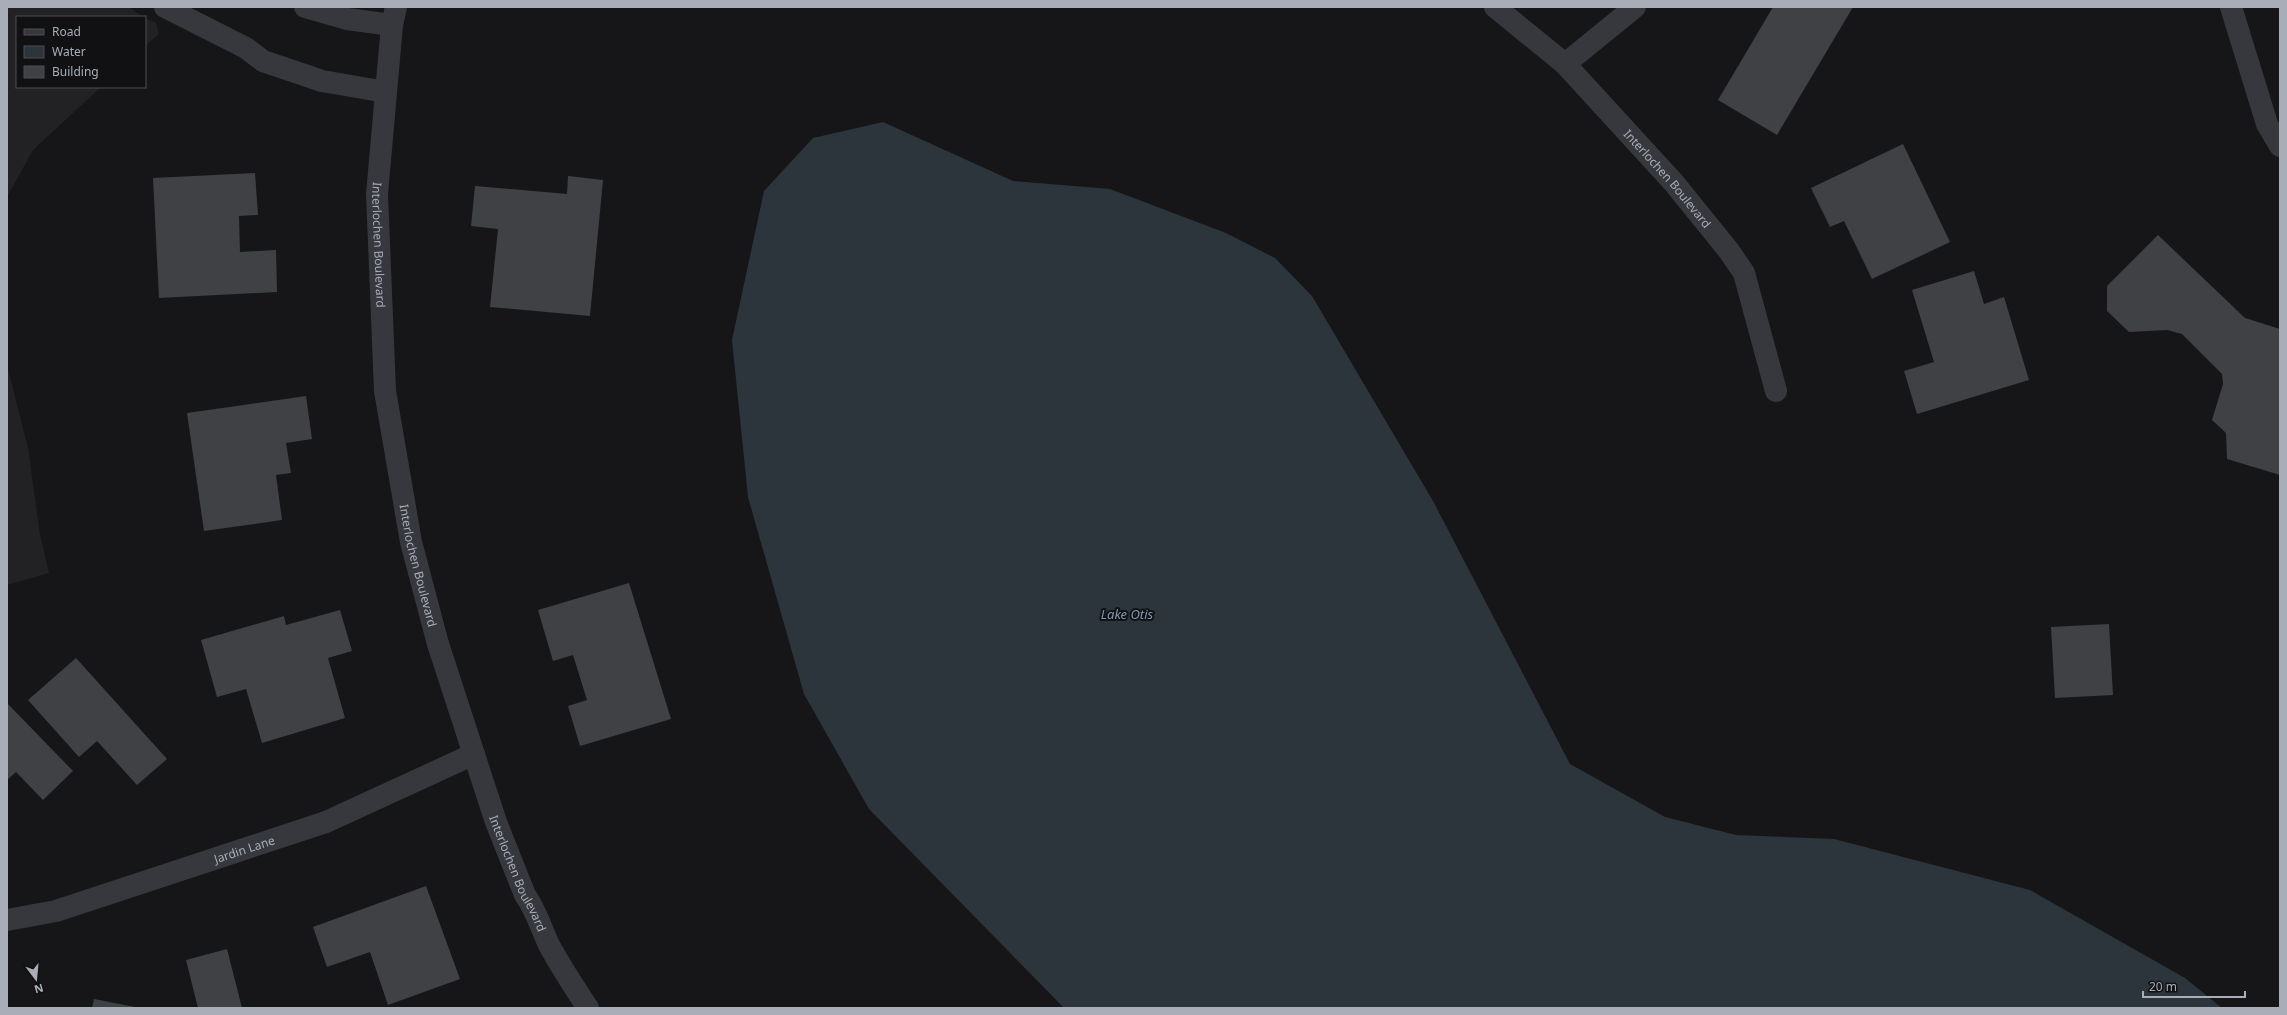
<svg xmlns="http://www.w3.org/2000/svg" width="2287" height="1015" viewBox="0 0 2287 1015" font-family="'Noto Sans',sans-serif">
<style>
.built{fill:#222225}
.water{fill:#2c353c}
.building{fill:#404145}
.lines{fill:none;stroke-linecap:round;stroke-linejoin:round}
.street{stroke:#37383d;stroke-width:22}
.labels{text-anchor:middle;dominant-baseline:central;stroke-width:4;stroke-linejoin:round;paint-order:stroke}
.street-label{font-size:12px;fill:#a8adb8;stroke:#111113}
.water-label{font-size:13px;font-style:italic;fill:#7f9bb3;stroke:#111113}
</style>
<rect width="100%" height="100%" fill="#161618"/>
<path class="built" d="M7 7H129L143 17H17V87H101L33 150 7 197Z
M145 18 156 23 159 34 145 46Z
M7 365 28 448 40 535 49 573 7 585Z"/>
<path class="water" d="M883 122 1013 181 1110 189 1226 233 1275 258 1312 296 1433 501 1570 764 1665 817 1736 835 1834 839 2030 890 2185 978 2222 1008H1064L869 809 804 694 748 497 732 340 764 191 813 138Z"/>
<path class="building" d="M1773 7H1853L1777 135 1718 100Z
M1903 144 1950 242 1872 279 1844 221 1830 227 1811 188Z
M255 173 258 215 239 216 240 252 276 250 277 292 159 298 153 178Z
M568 176 603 180 590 316 490 307 498 229 471 226 475 186 567 194Z
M2158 235 2245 318 2280 329V475L2227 459 2226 433 2212 420 2223 384 2222 374 2182 334 2167 330 2129 332 2107 311V286Z
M1974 271 1984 304 2004 297 2029 380 1917 414 1904 371 1934 362 1912 290Z
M306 396 312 439 286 443 291 473 276 475 282 520 204 531 187 413Z
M629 583 671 719 580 746 568 706 587 700 573 655 553 661 538 610Z
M340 610 352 651 328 658 345 718 262 743 246 689 217 697 201 640 284 616 286 625Z
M2109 624 2113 695 2055 698 2051 627Z
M76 658 167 759 137 785 97 741 79 757 28 700Z
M7 703 73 771 43 800 16 772 7 780Z
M426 886 460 979 388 1005 370 952 327 967 313 927Z
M227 949 242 1008H198L186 960Z
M94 999 135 1007V1008H92Z"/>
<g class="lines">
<g class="street">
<path d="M165 7 246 48 263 61 322 81 386 92"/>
<path d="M305 7 347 19 392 25"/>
<path id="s1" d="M396 7 392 25 377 194 385 391 411 542 438 644 496 822 525 895C536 910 541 928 549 945 561 967 574 987 588 1008"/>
<path id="s2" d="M1495 7 1565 64 1674 183 1729 251 1744 273 1776 391"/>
<path d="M2231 7 2267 124 2280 146"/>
<path d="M1565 64 1635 7"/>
<path id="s3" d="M7 920 56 911 326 822 474 754"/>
</g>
</g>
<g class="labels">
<g class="street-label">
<text stroke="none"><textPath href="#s2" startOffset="244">Interlochen Boulevard</textPath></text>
<text stroke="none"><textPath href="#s1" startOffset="239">Interlochen Boulevard</textPath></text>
<text stroke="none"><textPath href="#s1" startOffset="563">Interlochen Boulevard</textPath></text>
<text stroke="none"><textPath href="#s3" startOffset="248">Jardin Lane</textPath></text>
<text stroke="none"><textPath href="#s1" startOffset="887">Interlochen Boulevard</textPath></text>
</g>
<g class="water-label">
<text x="1127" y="614">Lake Otis</text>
</g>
</g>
<rect width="2287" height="1015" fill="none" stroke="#a8adb8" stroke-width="16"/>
<rect x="16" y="16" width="130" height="72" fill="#111113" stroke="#4d4f55"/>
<rect x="24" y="29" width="20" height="6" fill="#37383d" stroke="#4d4f55"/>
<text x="52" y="36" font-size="12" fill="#a8adb8">Road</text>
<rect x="24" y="46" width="20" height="12" fill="#2c353c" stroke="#4d4f55"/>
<text x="52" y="56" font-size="12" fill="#a8adb8">Water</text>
<rect x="24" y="66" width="20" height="12" fill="#404145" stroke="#4d4f55"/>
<text x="52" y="76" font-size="12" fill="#a8adb8">Building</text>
<g transform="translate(36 979) rotate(164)" stroke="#111113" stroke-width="3" paint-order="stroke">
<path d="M0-3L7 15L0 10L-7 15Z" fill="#a8adb8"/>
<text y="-6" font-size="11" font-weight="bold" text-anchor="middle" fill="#a8adb8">N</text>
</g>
<path d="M2143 991v6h102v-6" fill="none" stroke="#a8adb8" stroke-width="2"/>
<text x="2149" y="991" font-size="12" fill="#a8adb8" stroke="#111113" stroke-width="3" paint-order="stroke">20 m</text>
</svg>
